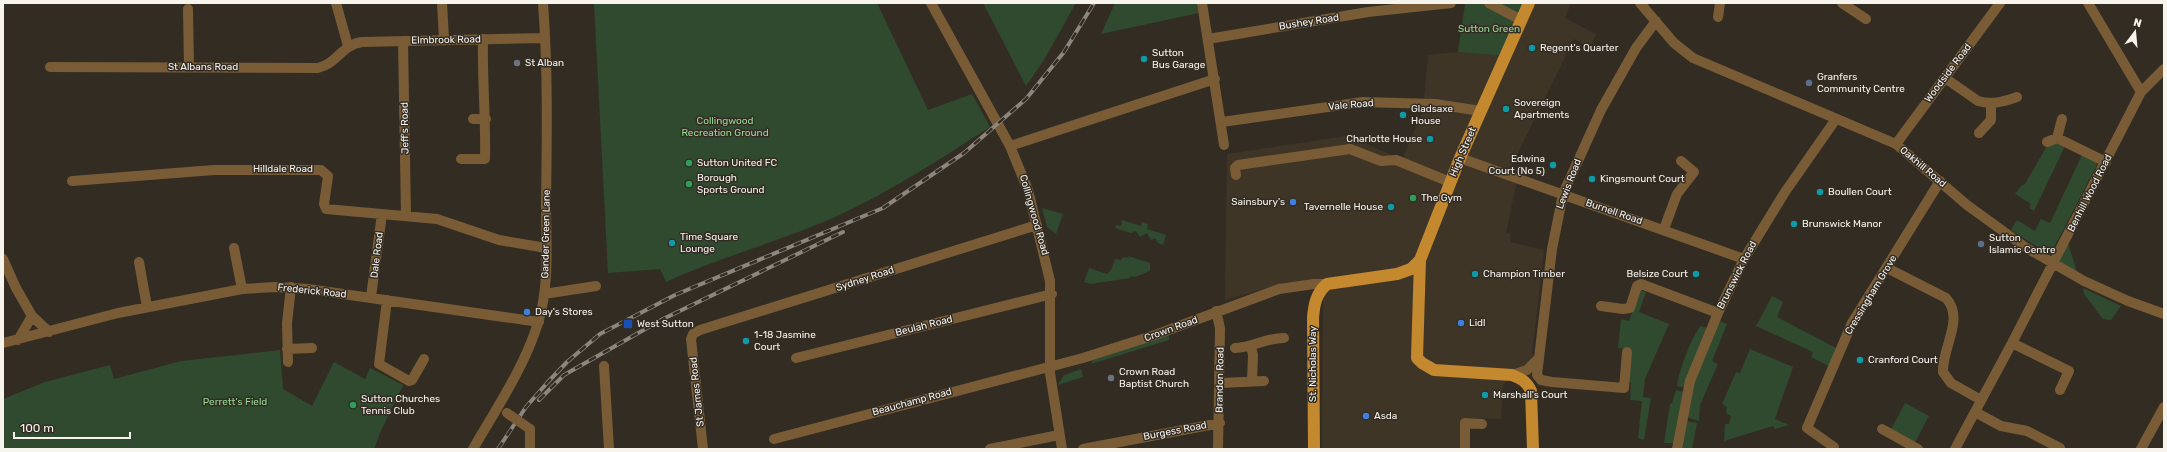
<svg xmlns="http://www.w3.org/2000/svg" width="2167" height="452" viewBox="0 0 2167 452" font-family="Rubik,sans-serif">
<style>
.built{fill:#3f3526}
.green{fill:#2f4a2f}
.lines{fill:none;stroke-linecap:round;stroke-linejoin:round}
.minor{stroke:#795c36;stroke-width:10}
.major{stroke:#c4882f;stroke-width:12}
.rail-casing{stroke:#8c867e;stroke-width:4}
.rail{stroke:#332c23;stroke-width:2.5;stroke-dasharray:8;stroke-linecap:butt}
.minor-bridge{stroke:#795c36;stroke-width:10}
.culture-dot{fill:#0f9aa8;stroke:#332c23;stroke-width:1.5}
.worship-dot{fill:#6b7280;stroke:#332c23;stroke-width:1.5}
.service-dot{fill:#5c6f8a;stroke:#332c23;stroke-width:1.5}
.leisure-dot{fill:#2e9e5b;stroke:#332c23;stroke-width:1.5}
.shop-dot{fill:#3f7fe0;stroke:#332c23;stroke-width:1.5}
.transit-dot{fill:#1a4fb4;stroke:#332c23;stroke-width:1.5}
.labels{text-anchor:middle;dominant-baseline:central;stroke-width:3;stroke-linejoin:round;paint-order:stroke}
.street-label{font-size:10px;fill:#f7f3ed;stroke:#332c23}
.park-label{font-size:10px;fill:#95da95;stroke:#332c23}
.poi-label{font-size:10px;fill:#f7f3ed;stroke:#332c23;text-anchor:start}
</style>
<rect width="100%" height="100%" fill="#332c23"/>
<path class="built" d="M1534 3H1571L1565 18 1596 34 1590 48 1574 39 1507 175 1517 180 1506 233 1511 234 1510 242 1544 250 1532 354 1538 359 1512 375 1503 385 1501 419 1467 418 1465 449H1322L1323 300 1330 278 1284 283 1225 300 1227 154 1347 136 1394 156 1395 154 1403 157 1423 111 1428 55 1458 52 1505 56Z"/>
<path class="green" d="M594 3H877L928 110 972 94 990 127C939 160 888 193 833 218 778 242 720 257 666 282L660 269 608 273Z
M983 3H1076L1044 60 1026 86Z
M1115 3H1198L1199 13 1101 34Z
M1530 3 1505 56 1458 52 1465 4Z
M2057 142 2065 146 2034 211 2029 208 2031 204 2015 194 2021 186 2025 184 2048 144Z
M2082 155 2096 162 2097 165 2050 255 2011 230 2017 220 2035 231 2041 219 2050 223Z
M1042 208 1063 214 1056 234 1047 227Z
M1122 220 1141 226 1142 222 1148 224 1147 229 1166 235 1163 245 1158 243 1155 238 1151 240 1147 233 1140 237 1136 231 1131 233 1115 228 1116 225 1121 226Z
M2068 243 2077 272 2059 262Z
M1128 256 1150 263V271L1135 277 1131 276 1130 278 1091 284 1084 282 1089 268 1107 274 1111 270 1115 259 1121 260 1123 257 1129 258Z
M2083 288 2121 306 2111 320 2103 319 2084 294Z
M1640 290 1646 292 1639 312 1669 324 1645 379 1643 397 1651 398 1644 440 1638 438 1642 401 1630 400 1631 383 1627 378 1629 350 1618 348 1621 319 1629 321Z
M1772 296 1783 302 1777 317 1838 349 1831 367 1811 357 1813 352 1756 326Z
M1717 320 1727 324 1712 361 1718 364 1700 405 1699 421 1686 417 1689 391Z
M1701 326 1710 329 1685 388 1677 386C1678 374 1692 334 1701 326Z
M1169 335V340L1091 364 1093 360Z
M1750 349 1793 367 1775 419 1789 425 1775 429 1773 426 1724 441 1725 424H1729L1731 416 1726 413 1727 407 1722 404 1736 372 1740 373Z
M280 350 283 389 312 406 334 362 365 379 370 368 403 385 380 433 374 449H3V399L45 382 110 365 114 379 181 361Z
M1081 369 1083 377 1058 385 1064 375Z
M1676 390 1685 392 1676 443H1664L1670 404 1672 403Z
M1905 403 1929 416 1913 446 1889 433Z
M1686 421 1697 423 1692 449H1681Z"/>
<g class="lines">
<path class="minor" d="M336 3 348 46
M442 3 444 39
M931 3 1010 146 1028 190 1050 281V373L1062 449
M1202 3 1224 145
M1489 3 1521 20
M1640 3 1674 43 1693 58 1896 144 1967 205 2025 247 2084 281 2128 301 2164 314
M1842 3 1866 19
M2088 3 2141 92
M188 9 189 67
M1718 17 1720 3
M1208 39 1368 12 1451 3
M403 41 406 216
M50 67 318 68C338 63 341 45 362 42L545 38
M1945 78 1978 101C1992 105 2003 102 2017 97
M473 119H486
M1222 122 1363 102 1435 104 1481 111
M1979 133 1991 120V103
M2057 138 2062 119
M2047 142 2057 138 2106 162
M1896 144 2000 3
M1010 146 1215 79
M1460 158 1744 259
M461 159H485C486 118 482 79 483 39
M1236 175 1235 168 1238 165 1350 149 1381 161 1396 160 1450 182
M72 181 214 170H321L328 176 324 204 326 209 437 219 499 240 546 248
M1664 229 1677 194 1694 172 1681 161
M234 248 242 289
M3 259 16 288 32 316 18 340
M139 262 147 307
M1887 268 1946 298C1965 319 1942 347 1943 372L1951 383 1981 400
M544 294 596 286
M371 297 382 214
M387 300 379 364 409 381 412 380 424 359
M1601 306 1623 309 1630 308 1637 286 1641 284 1718 313
M1216 311 1220 328 1218 449
M32 316 49 332
M3 343 118 313 242 289 275 287 308 289 539 322
M2012 343 2069 371 2060 390
M1251 346 1253 355 1252 381
M1235 348C1254 347 1265 338 1284 338
M287 349 312 348
M1627 352 1624 388 1552 382 1541 380 1537 375 1552 249 1563 194 1601 110 1636 48 1656 21
M796 358 1052 294
M288 362 287 323 291 287
M604 366 609 449
M1512 375 1527 370 1538 359
M1221 383 1264 381
M1975 412 2001 426 2027 431 2060 448
M530 429V449
M1882 429 1918 449
M774 439 1083 358 1155 335 1279 289 1314 284H1327
M1834 447 1807 428 1852 323 1940 181
M473 449C496 409 524 368 538 323 550 285 546 242 546 203 547 136 548 70 543 3
M703 449 691 339 693 334 700 330 1037 225
M990 449 1059 435
M1083 449 1220 423
M1465 449V423L1482 424
M1677 449 1690 381 1718 313 1744 259 1785 192 1836 119
M1955 449 2012 343 2141 92 2164 69
M2141 449 2164 407"/>
<path class="major" d="M1529 3 1460 158 1420 260 1417 358 1422 363 1434 370 1512 375C1522 379 1527 382 1531 391L1533 449
M1314 449 1313 318C1314 305 1316 293 1327 284L1397 274 1411 269 1420 260"/>
<g class="rail-casing">
<path id="rail" d="M539 400 564 375 663 319 843 232
M498 449 526 407 547 383 567 362 600 334 675 295 883 208 964 153 1026 99 1064 52 1094 3"/>
</g>
<use href="#rail" class="rail"/>
<path class="minor-bridge" d="M507 413 530 429"/>
</g>
<g class="culture-dot">
<circle cx="1532" cy="48" r="4"/>
<circle cx="1144" cy="59" r="4"/>
<circle cx="1506" cy="109" r="4"/>
<circle cx="1403" cy="115" r="4"/>
<circle cx="1430" cy="139" r="4"/>
<circle cx="1553" cy="165" r="4"/>
<circle cx="1592" cy="179" r="4"/>
<circle cx="1820" cy="192" r="4"/>
<circle cx="1391" cy="207" r="4"/>
<circle cx="1794" cy="224" r="4"/>
<circle cx="672" cy="243" r="4"/>
<circle cx="1475" cy="274" r="4"/>
<circle cx="1696" cy="274" r="4"/>
<circle cx="746" cy="341" r="4"/>
<circle cx="1860" cy="360" r="4"/>
<circle cx="1485" cy="395" r="4"/>
</g>
<g class="worship-dot">
<circle cx="517" cy="63" r="4"/>
<circle cx="1111" cy="378" r="4"/>
</g>
<g class="service-dot">
<circle cx="1809" cy="83" r="4"/>
<circle cx="1981" cy="244" r="4"/>
</g>
<g class="leisure-dot">
<circle cx="689" cy="163" r="4"/>
<circle cx="689" cy="184" r="4"/>
<circle cx="1413" cy="198" r="4"/>
<circle cx="353" cy="405" r="4"/>
</g>
<g class="shop-dot">
<circle cx="1293" cy="202" r="4"/>
<circle cx="527" cy="312" r="4"/>
<circle cx="1461" cy="323" r="4"/>
<circle cx="1366" cy="416" r="4"/>
</g>
<rect class="transit-dot" x="623" y="319" width="10" height="10" rx="2"/>
<g class="labels">
<g class="street-label">
<text transform="translate(1309 22) rotate(-9)">Bushey Road</text>
<text transform="translate(446 40) rotate(-1)">Elmbrook Road</text>
<text x="203" y="67">St Albans Road</text>
<text transform="translate(1948 73) rotate(-53)">Woodside Road</text>
<text transform="translate(1351 105) rotate(-5)">Vale Road</text>
<text transform="translate(405 128) rotate(-91)">Jeff's Road</text>
<text transform="translate(1463 152) rotate(-67)">High Street</text>
<text transform="translate(1923 167) rotate(40)">Oakhill Road</text>
<text x="283" y="169">Hilldale Road</text>
<text transform="translate(1569 184) rotate(-69)">Lewis Road</text>
<text transform="translate(2090 193) rotate(-63)">Benhill Wood Road</text>
<text transform="translate(1614 212) rotate(19)">Burnell Road</text>
<text transform="translate(1034 215) rotate(74)">Collingwood Road</text>
<text transform="translate(546 234) rotate(-89)">Gander Green Lane</text>
<text transform="translate(377 255) rotate(-83)">Dale Road</text>
<text transform="translate(1737 275) rotate(-63)">Brunswick Road</text>
<text transform="translate(865 279) rotate(-18)">Sydney Road</text>
<text transform="translate(312 291) rotate(6)">Frederick Road</text>
<text transform="translate(1871 295) rotate(-59)">Cressingham Grove</text>
<text transform="translate(924 326) rotate(-14)">Beulah Road</text>
<text transform="translate(1171 329) rotate(-20)">Crown Road</text>
<text transform="translate(1313 364) rotate(-90)">St. Nicholas Way</text>
<text transform="translate(1220 380) rotate(-89)">Brandon Road</text>
<text transform="translate(697 392) rotate(-96)">St James Road</text>
<text transform="translate(912 402) rotate(-15)">Beauchamp Road</text>
<text transform="translate(1175 431) rotate(-11)">Burgess Road</text>
</g>
<g class="park-label">
<text x="1489" y="29">Sutton Green</text>
<text x="725" y="121">Collingwood<tspan x="725" dy="12">Recreation Ground</tspan></text>
<text x="235" y="402">Perrett's Field</text>
</g>
<g class="poi-label">
<text x="1540" y="48">Regent's Quarter</text>
<text x="1152" y="53">Sutton<tspan x="1152" dy="12">Bus Garage</tspan></text>
<text x="525" y="63">St Alban</text>
<text x="1817" y="77">Granfers<tspan x="1817" dy="12">Community Centre</tspan></text>
<text x="1514" y="103">Sovereign<tspan x="1514" dy="12">Apartments</tspan></text>
<text x="1411" y="109">Gladsaxe<tspan x="1411" dy="12">House</tspan></text>
<text x="1422" y="139" text-anchor="end">Charlotte House</text>
<text x="1545" y="159" text-anchor="end">Edwina<tspan x="1545" dy="12">Court (No 5)</tspan></text>
<text x="697" y="163">Sutton United FC</text>
<text x="697" y="178">Borough<tspan x="697" dy="12">Sports Ground</tspan></text>
<text x="1600" y="179">Kingsmount Court</text>
<text x="1828" y="192">Boullen Court</text>
<text x="1421" y="198">The Gym</text>
<text x="1285" y="202" text-anchor="end">Sainsbury's</text>
<text x="1383" y="207" text-anchor="end">Tavernelle House</text>
<text x="1802" y="224">Brunswick Manor</text>
<text x="680" y="237">Time Square<tspan x="680" dy="12">Lounge</tspan></text>
<text x="1989" y="238">Sutton<tspan x="1989" dy="12">Islamic Centre</tspan></text>
<text x="1483" y="274">Champion Timber</text>
<text x="1688" y="274" text-anchor="end">Belsize Court</text>
<text x="535" y="312">Day's Stores</text>
<text x="1469" y="323">Lidl</text>
<text x="637" y="324">West Sutton</text>
<text x="754" y="335">1-18 Jasmine<tspan x="754" dy="12">Court</tspan></text>
<text x="1868" y="360">Cranford Court</text>
<text x="1119" y="372">Crown Road<tspan x="1119" dy="12">Baptist Church</tspan></text>
<text x="1493" y="395">Marshall's Court</text>
<text x="361" y="399">Sutton Churches<tspan x="361" dy="12">Tennis Club</tspan></text>
<text x="1374" y="416">Asda</text>
</g>
</g>
<rect width="2167" height="452" fill="none" stroke="#f7f3ed" stroke-width="8"/>
<g transform="translate(2135 32) rotate(16)" stroke="#332c23" stroke-width="3" paint-order="stroke">
<path d="M0-3L7 15L0 10L-7 15Z" fill="#f7f3ed"/>
<text y="-6" font-size="11" font-weight="bold" text-anchor="middle" fill="#f7f3ed">N</text>
</g>
<path d="M14 432v6h116v-6" fill="none" stroke="#f7f3ed" stroke-width="2"/>
<text x="20" y="432" font-size="12" fill="#f7f3ed" stroke="#332c23" stroke-width="3" paint-order="stroke">100 m</text>
</svg>
